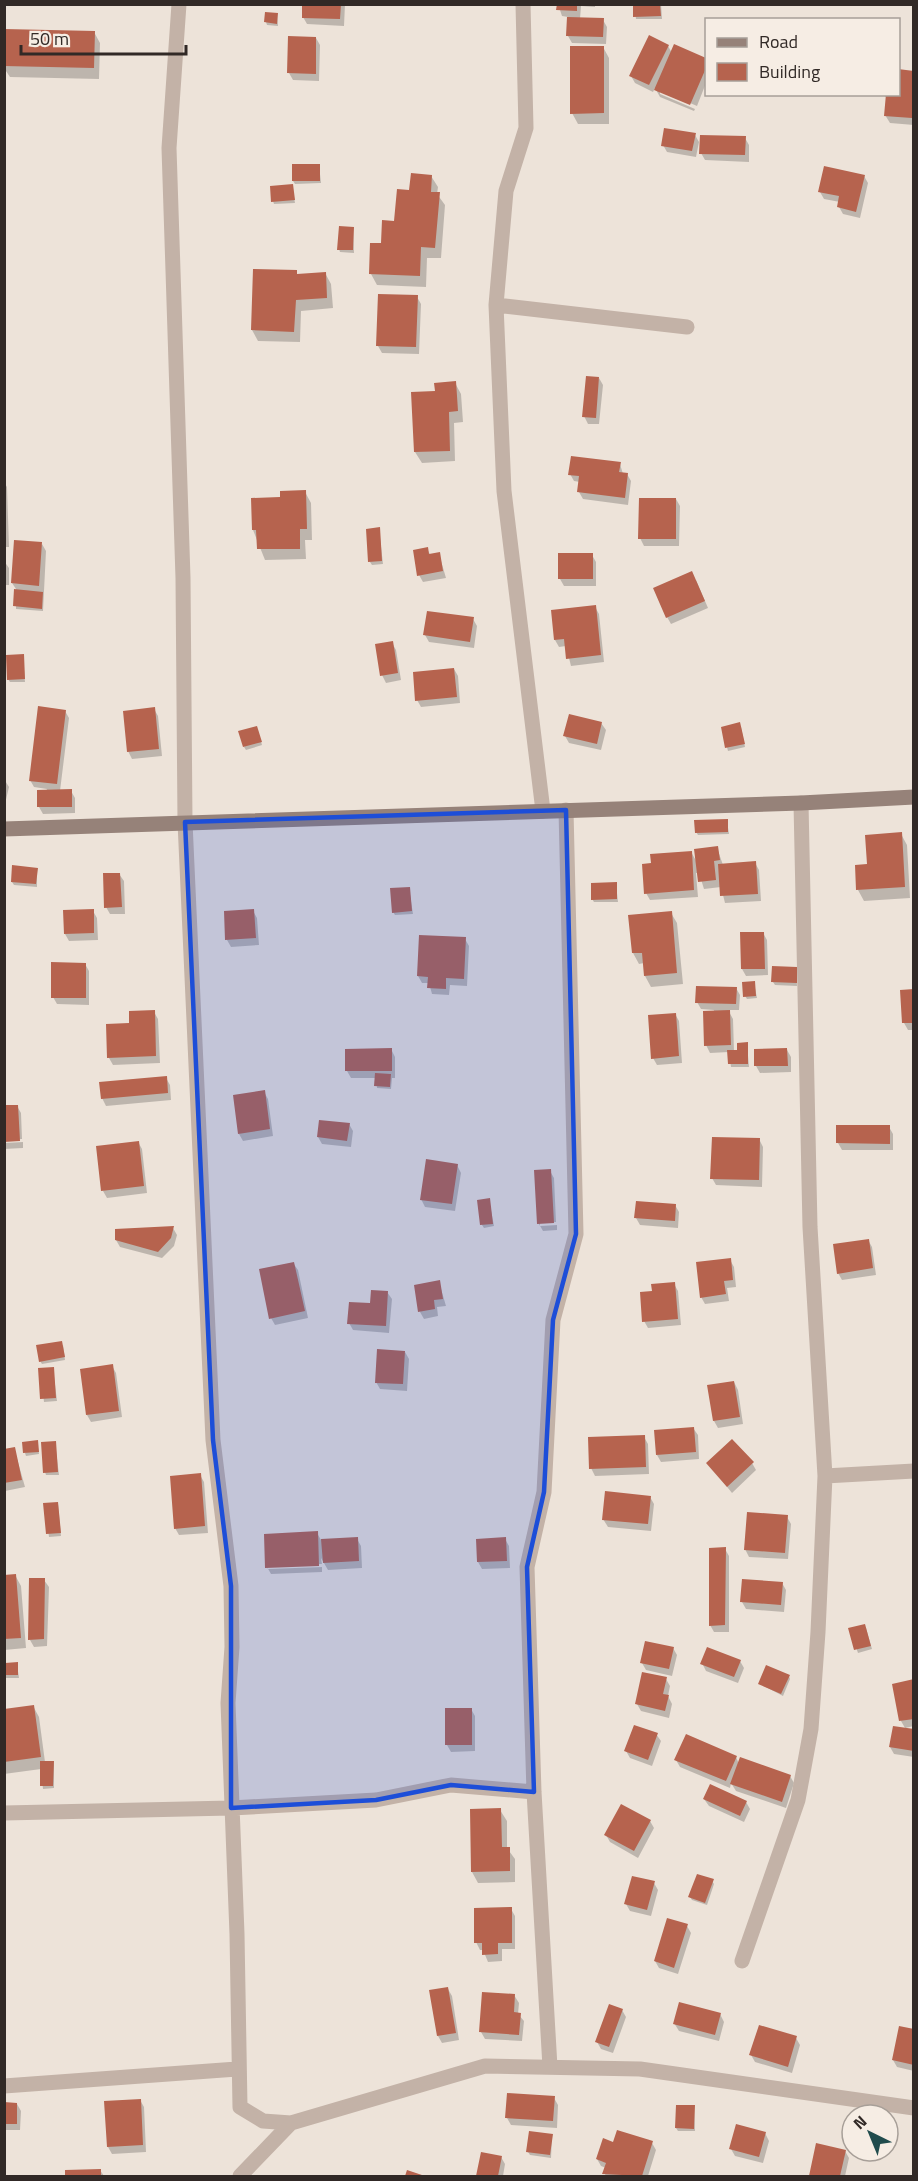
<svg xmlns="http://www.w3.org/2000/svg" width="918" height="2181" viewBox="0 0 918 2181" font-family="'Titillium Web',sans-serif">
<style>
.shadow{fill:#0003}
.building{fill:#b6634e}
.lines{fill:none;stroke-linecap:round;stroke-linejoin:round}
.minor{stroke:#c3b2a7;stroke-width:15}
.secondary{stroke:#968279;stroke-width:15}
.marked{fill:#1d4ed8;fill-opacity:0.2;stroke:#1d4ed8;stroke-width:4.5;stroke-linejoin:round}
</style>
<rect width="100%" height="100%" fill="#ede3d9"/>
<path class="shadow" d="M304 4H345L344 26 307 24 303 17Z
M558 4H595V7L581 6 580 19 603 20 607 27 606 44 572 43 568 36V17L562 16Z
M634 4H661L662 19H636Z
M277 14 278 26 267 25 266 22Z
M5 30 94 32 100 43 99 79 10 77 4 68Z
M316 38 320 45 319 81 293 80 289 73Z
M668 46 672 53 675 46 706 60V83L697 106 660 90V94L695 109 694 111 660 97 655 88 653 92 635 83 631 76Z
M603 47 609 58V124H578L572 113Z
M914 72V125L890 123 885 115 887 98 882 94H898Z
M695 135 699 142 696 157 667 152 663 145Z
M745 138 749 145V162L705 160 701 153Z
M319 165 321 183 295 184 293 181Z
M431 176 438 187 437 194 445 205 441 258H427L426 287 377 285 371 274 382 245 410 192Z
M864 176 868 183 860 218 843 214 839 207 840 202 824 199 820 192Z
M292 185 295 203 274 204 273 201Z
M353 229 354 253 340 252 339 249Z
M296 272 298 276 325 273 331 284 333 308 301 311 300 342 258 341 252 330Z
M417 297 421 304 419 354 382 353 378 346Z
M599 378 603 385 599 424H588L584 416Z
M455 383 461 394 463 422 454 423 455 461 422 463 415 452 436 392Z
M620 464 623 474H627L631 481 628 505 583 499 579 492 580 482 574 481 570 474Z
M4 482 7 487 9 547H4Z
M305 492 311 503 312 540H305L306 559 265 560 253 530 252 500 282 499Z
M676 499 680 506 679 546H644L640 538Z
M379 529 383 564 372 565 370 562Z
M42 544 46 551 43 611 16 609V589L12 583Z
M427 549 431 556 439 554 446 578 423 582 419 575Z
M592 555 596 562V586H564L560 579Z
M4 561 9 568V585H4Z
M696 580 708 608 671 624 667 617Z
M595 607 599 614 604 662 571 666 566 646 559 647 555 640 552 611Z
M473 619 477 626 474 648 429 642 425 635Z
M392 643 396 650 401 680 386 683 382 675Z
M23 656 25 682H10L8 679Z
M454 669 458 676 460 703 421 707 417 700Z
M154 709 158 716 162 756 132 759 128 751Z
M65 711 69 718 60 791H71L75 798V813L43 814 39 807 47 789 34 787 30 780Z
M601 723 606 730 601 750 569 743 565 736Z
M741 727 745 747 728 751 722 728Z
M258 731 262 745 246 750 244 747Z
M4 779 9 787 4 808Z
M727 821 729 834 698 835 696 832Z
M901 834 907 845 910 898 864 901 858 890 869 866Z
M717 848 723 865 755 863 759 870 761 901 725 903 721 887 704 889 699 873H696L698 897 650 900 646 893 691 852 698 864Z
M37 869V887L14 885 12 882Z
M119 874 124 881 125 914H110L106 907Z
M616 884 618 902H594L592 899Z
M409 888 413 914 395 915 393 912Z
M93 911 97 918 98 940 69 941 65 934Z
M253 911 257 918 259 945 231 947 227 940 225 913Z
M671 913 677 923 683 984 651 987 645 976 644 963 639 964 633 953 630 916Z
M763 933 767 940 768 975 746 976 742 969 741 934Z
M465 939 469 946 467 986 450 985 449 995 432 994 429 983H422L418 976Z
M85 964 89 971V1005L57 1004 53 997Z
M796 968 797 986 775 985 773 982Z
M754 983 757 998 747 999 745 996Z
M736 988 740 995 739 1010H728L733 1019 734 1052 747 1044 749 1067H731L729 1052 710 1053 706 1045 714 1010 701 1009 697 1002Z
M914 990V1030H908L904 1023Z
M154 1012 158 1019 160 1063 113 1065 109 1058 108 1025 130 1024Z
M675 1014 679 1021 682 1063 657 1065 653 1058Z
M391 1049 395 1057V1078H392L391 1089 377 1088 376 1078H351L347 1071 346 1050Z
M787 1050 791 1057V1072L760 1073 756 1066Z
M166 1078 170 1085 171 1100 106 1106 102 1098Z
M264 1092 268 1099 273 1136 243 1141 239 1134Z
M17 1106 21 1113 22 1139 4 1140Z
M349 1124 353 1131 351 1147 322 1144 318 1137Z
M889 1127 893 1134V1150H842L838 1143Z
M759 1139 763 1147 762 1187 716 1185 712 1178Z
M23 1142V1148L4 1149V1143Z
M138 1142 142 1149 147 1193 107 1198 103 1191Z
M457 1165 461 1173 455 1211 425 1207 421 1199Z
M536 1171H550L554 1178 556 1222 540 1223V1226L557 1225V1230L543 1231 539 1224Z
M489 1200 494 1226 484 1228 482 1225Z
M675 1205 679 1212 678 1228 640 1225 636 1218Z
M173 1228 177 1235 174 1246 162 1258 120 1247 116 1240Z
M868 1240 872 1247 876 1275 842 1280 838 1273Z
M730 1260 734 1267 736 1287 727 1288 729 1301 705 1304 701 1297Z
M293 1263 298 1270 308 1318 275 1325 271 1318Z
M439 1282 446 1306 437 1307 438 1316 424 1319 420 1312Z
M674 1284 678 1291 681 1325 648 1328 644 1321 654 1292Z
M387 1292 392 1299 389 1333 353 1330 349 1323Z
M63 1345 65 1360 42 1364 40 1361Z
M405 1352 409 1359 407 1391 380 1389 376 1382Z
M112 1366 116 1373 122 1417 91 1422 87 1415Z
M53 1368 57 1401 44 1402 40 1369Z
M734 1382 738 1390 743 1424 718 1428 714 1421 709 1386Z
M693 1428 698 1435 699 1459 661 1462 657 1455Z
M644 1437 648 1444 649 1474 595 1476 591 1468Z
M37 1441 39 1454 26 1456 25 1453Z
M55 1442 59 1475H46L45 1472Z
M14 1448 25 1487 5 1491 4 1450Z
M708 1463H752L756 1470 732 1493Z
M200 1475 204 1482 208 1533 179 1535 175 1528Z
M650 1497 654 1504 651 1531 608 1527 603 1519Z
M58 1504 61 1536 49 1537 45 1505Z
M787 1517 791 1524 788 1559 749 1557 745 1549Z
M317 1533 321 1540 357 1539 361 1546 362 1568 328 1570 321 1558 322 1564 268 1566V1569L322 1567V1572L271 1574 267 1567 265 1535Z
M505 1539 509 1546 510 1568 482 1569 478 1562Z
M725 1549 729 1556V1632H714L710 1625Z
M15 1575 21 1586 26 1648 4 1650V1576Z
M44 1580 49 1587 47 1646 34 1647 30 1640Z
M782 1583 786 1590 784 1612 746 1609 742 1602Z
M866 1628 872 1649 858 1653 850 1629Z
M673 1648 677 1655 672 1676 646 1670 642 1663Z
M740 1661 744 1668 738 1683 706 1671 702 1663Z
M4 1664H17L19 1678H4Z
M789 1676 790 1679 783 1696 760 1684Z
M666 1679 670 1686 668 1696 672 1704 669 1718 641 1711 637 1704Z
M914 1681V1726L905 1728 901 1721 893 1685Z
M33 1706 39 1717 45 1762H53L54 1765V1788L43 1789 41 1769 4 1774V1711Z
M471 1709 475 1716V1751L451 1752 447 1745Z
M914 1731V1757L894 1754 890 1747Z
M656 1734 661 1741 652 1766 630 1758 626 1751Z
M736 1757 739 1764 790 1776 794 1783 786 1808 736 1791 731 1783 730 1788 680 1767 676 1760Z
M704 1799 746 1802 750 1809 744 1822 709 1806Z
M500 1810 507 1821V1848L515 1859V1882L478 1883 472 1872Z
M650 1821 654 1828 638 1858 610 1842 606 1835Z
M712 1881 714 1884 707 1905 692 1900 690 1897Z
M654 1883 658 1890 651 1916 630 1911 626 1904Z
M511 1909 515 1916V1949H502V1961L488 1962 483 1950H480L476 1942Z
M687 1926 691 1933 678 1974 659 1968 655 1961Z
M448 1989 452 1996 459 2040 442 2043 438 2036Z
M514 1995 519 2003 518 2014 524 2021 522 2041 485 2039 481 2032Z
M622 2010 626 2017 613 2053 601 2049 597 2042Z
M720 2014 724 2022 719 2041 679 2031 674 2023Z
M914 2030V2071L897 2067 893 2060Z
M796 2038 800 2045 792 2073 755 2062 751 2055Z
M554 2098 558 2105 557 2128 511 2125 507 2118Z
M140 2100 144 2107 146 2152 112 2154 108 2147Z
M4 2104H17L21 2111 20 2130H4Z
M694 2106 695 2131H678L676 2128Z
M765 2133 769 2141 763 2163 735 2156 731 2149Z
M552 2136 551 2158 530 2155 528 2152Z
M652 2143 656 2150 648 2176H605L606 2168 601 2166 597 2159Z
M818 2145 845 2151 849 2158 845 2176H811Z
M482 2154 501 2157 505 2164 503 2176H478Z
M100 2170 104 2176H67V2171Z"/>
<path class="building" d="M302 4H341L340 19 302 18Z
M557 4H577V11L556 10Z
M633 4H660L661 16 633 17Z
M265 12 278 13 277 24 264 22Z
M567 17 604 18 603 37 566 36Z
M4 29 95 31 94 68 4 66Z
M649 35 669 45 649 85 629 76Z
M288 36 316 37V74L287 73Z
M674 44 706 58V68L690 105 654 90Z
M570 46H604V113L570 114Z
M898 69 914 71 912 118 884 116 886 94H898Z
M664 128 696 133 692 151 661 146Z
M700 135 746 136 745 155 699 154Z
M292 164H320V181H292Z
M824 166 865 175 856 212 837 207 839 196 818 192Z
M411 173 432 175 431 192H440L435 248 421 247 420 276 369 274 370 243H381L382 220 394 221 397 189 409 190Z
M293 184 295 200 271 202 270 186Z
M339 226 354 227 353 250H337Z
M253 269 297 270V274L326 272 327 298 296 300 294 332 251 330Z
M378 294 418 295 416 347 376 346Z
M586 376 599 377 596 418 582 417Z
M456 381 458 411 449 412 450 451 414 452 411 392 435 391 434 383Z
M571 456 621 462 619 472 628 473 625 498 577 492 579 476 568 475Z
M306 490 307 529H300V549H257L256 530H252L251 498 280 497V491Z
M639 498H676V539H638Z
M380 527 382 561 368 562 366 529Z
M14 540 42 542 39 586 11 583Z
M428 547 429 554 440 552 443 571 417 576 413 550Z
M558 553H593V579H558Z
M692 571 705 601 666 618 653 588Z
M14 589 43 592 42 609 13 606Z
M596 605 601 655 566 659 564 639 554 640 551 610Z
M427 611 474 617 470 642 423 635Z
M393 641 398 673 380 676 375 644Z
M24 654 25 679 7 680 6 655Z
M454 668 457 697 415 701 413 672Z
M38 706 66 710 57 784 29 781Z
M155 707 159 749 127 752 123 711Z
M569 714 602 722 597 744 563 736Z
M740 722 745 744 725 748 721 727Z
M257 726 262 742 243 747 238 731Z
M72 789V807H37V790Z
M728 819V832L695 833 694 820Z
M902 832 905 887 856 890 855 865 867 864 865 835Z
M718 846 720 860 714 861 716 880 698 882 694 849Z
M692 851 694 890 644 894 642 864 651 863 650 854Z
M756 861 758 894 720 896 718 864Z
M12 865 38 868 36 884 11 882Z
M103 873H120L122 907 104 908Z
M617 882V899L591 900V883Z
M410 887 412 911 392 913 390 888Z
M94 909V933L64 934 63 910Z
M254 909 256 938 225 940 224 911Z
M672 911 677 973 644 976 642 953H632L628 915Z
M740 932H764L765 969H741Z
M419 935 466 937 464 979 446 978V989L427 988 428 977 417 976Z
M51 962 86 963V998H51Z
M772 966 797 967V983L771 982Z
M755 981 756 996 743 997 742 982Z
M696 986 737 987 736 1004 695 1003Z
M914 989V1023H902L900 990Z
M155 1010 156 1056 107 1058 106 1024 129 1023V1011Z
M730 1010 731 1045 704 1046 703 1011Z
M676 1013 679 1056 651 1059 648 1015Z
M748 1042V1064H728L727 1050H737V1043Z
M392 1048V1071H345V1049Z
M787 1048 788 1066H754V1049Z
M375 1073 391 1074 390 1087 374 1086Z
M167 1076 168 1093 101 1099 99 1082Z
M265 1090 270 1129 238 1134 233 1095Z
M4 1105H18L20 1141 4 1142Z
M319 1120 350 1123 347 1141 317 1137Z
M836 1125H890V1144L836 1143Z
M712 1137 760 1138 759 1180 710 1179Z
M139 1141 144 1186 101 1191 96 1146Z
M426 1159 458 1164 452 1204 420 1200Z
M551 1169 554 1223 537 1224 534 1170Z
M490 1198 493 1224 480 1225 477 1200Z
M636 1201 676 1204 675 1221 634 1218Z
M174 1226 171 1238 158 1252 115 1240V1229Z
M869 1239 873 1268 837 1274 833 1244Z
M731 1258 733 1280 724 1281 726 1294 700 1298 696 1262Z
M294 1262 305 1311 269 1319 259 1269Z
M440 1280 443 1299 434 1300 435 1309 418 1312 414 1285Z
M675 1282 678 1319 642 1322 640 1292 652 1291 651 1284Z
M371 1290 388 1291 386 1326 347 1324 349 1302 370 1303Z
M62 1341 65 1357 39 1362 36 1345Z
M377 1349 405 1351 403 1384 375 1383Z
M113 1364 119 1411 86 1415 80 1369Z
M54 1367 56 1398 40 1399 38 1368Z
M734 1381 740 1417 713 1421 707 1385Z
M694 1427 696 1452 656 1455 654 1430Z
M645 1435 646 1467 589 1469 588 1437Z
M732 1439 754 1462 727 1487 706 1463Z
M38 1440 39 1452 23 1453 22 1442Z
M56 1441 58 1472 43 1473 41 1442Z
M15 1447 22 1480 4 1483V1449Z
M201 1473 205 1526 174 1529 170 1476Z
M605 1491 651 1496 648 1524 602 1520Z
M58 1502 61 1533 46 1534 43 1503Z
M747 1512 788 1515 785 1553 744 1550Z
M318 1531 319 1566 265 1568 264 1534Z
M358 1537 359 1561 323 1563 321 1539Z
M506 1537 507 1561 477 1562 476 1539Z
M726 1547 725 1625 709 1626V1548Z
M16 1574 21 1638 4 1639V1575Z
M29 1578H45L44 1639 28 1640Z
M742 1579 783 1582 781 1605 740 1602Z
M865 1624 871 1646 854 1650 848 1628Z
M645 1641 674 1647 669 1669 640 1663Z
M707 1647 741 1660 734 1677 700 1664Z
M18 1662V1675H5V1663Z
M766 1665 790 1675 781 1694 758 1684Z
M642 1672 667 1677 663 1694 669 1695 665 1711 635 1704Z
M914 1679V1719L899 1721 892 1684Z
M34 1705 41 1757 4 1762V1709Z
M445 1708H472V1745H445Z
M634 1725 658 1733 648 1760 624 1751Z
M893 1726 914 1729V1751L889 1747Z
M686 1734 737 1756 726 1781 674 1760Z
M740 1757 791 1775 782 1802 730 1784Z
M40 1761H54L53 1786H40Z
M710 1784 747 1801 740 1816 703 1799Z
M621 1804 651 1820 634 1851 604 1835Z
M501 1808 502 1847H510V1871L471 1872 470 1809Z
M697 1874 714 1879 705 1903 688 1897Z
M632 1876 655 1881 647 1910 624 1904Z
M512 1907V1943H498V1954L482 1955V1943H474V1908Z
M667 1918 688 1924 674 1968 654 1961Z
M448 1987 456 2033 437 2036 429 1990Z
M482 1992 515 1994 514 2012 521 2013 519 2035 479 2032Z
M679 2002 721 2013 715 2035 673 2024Z
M609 2004 623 2009 609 2047 595 2042Z
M759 2025 797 2036 788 2067 749 2055Z
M899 2026 914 2029V2065L892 2060Z
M507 2093 555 2096 553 2121 505 2118Z
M141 2099 143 2145 107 2147 104 2101Z
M4 2102 17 2103V2124H4Z
M676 2105H695L694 2129 675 2128Z
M736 2124 766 2132 759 2157 729 2149Z
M617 2130 653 2141 642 2176 602 2174 606 2163 596 2159 603 2138 613 2142Z
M529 2131 553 2134 550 2155 526 2152Z
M816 2143 846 2150 840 2176H809Z
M481 2152 502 2156 498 2176H476Z
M101 2169V2176H65V2170Z
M407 2170 425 2176H405Z"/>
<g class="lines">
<path class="minor" d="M179 4 169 148 183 578 185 822 213 1440 231 1586 232 1647 228 1703 237 1934 240 2107 263 2121 291 2123 485 2066 640 2069 914 2108
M523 4 526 128 506 191 496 305 504 491 543 811
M496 305 687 327
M825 1476 914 1471
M4 1813 231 1808 376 1800 451 1785 534 1792
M742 1961 798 1800 811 1729 818 1632 825 1476 810 1227 801 803
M550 2067 534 1792 527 1567 544 1492 553 1320 576 1234 566 810
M4 2086 237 2069
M240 2176 291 2123"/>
<path class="secondary" d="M4 829 801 803 914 797"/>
</g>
<path class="marked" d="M566 810 576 1234 553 1320 544 1492 527 1567 534 1792 451 1785 376 1800 231 1808V1586L213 1440 185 822Z"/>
<rect width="918" height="2181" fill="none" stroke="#312926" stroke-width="12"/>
<rect x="705" y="18" width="195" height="78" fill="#f6ede4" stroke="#a79f98" stroke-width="1.5"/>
<rect x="717" y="38" width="30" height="9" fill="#968279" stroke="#a79f98" stroke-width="1.5"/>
<text x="759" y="48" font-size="18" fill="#312926">Road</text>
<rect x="717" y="63" width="30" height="18" fill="#b6634e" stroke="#a79f98" stroke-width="1.5"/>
<text x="759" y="78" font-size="18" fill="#312926">Building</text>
<g transform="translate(870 2133) rotate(317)"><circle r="28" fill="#f6ede4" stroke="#a79f98" stroke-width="1.5"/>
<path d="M0-4.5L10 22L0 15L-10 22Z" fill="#214c4d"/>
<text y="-9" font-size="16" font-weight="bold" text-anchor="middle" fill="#312926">N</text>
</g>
<path d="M21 45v9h165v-9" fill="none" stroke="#312926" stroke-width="3"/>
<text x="30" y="45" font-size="18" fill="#312926" stroke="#f6ede4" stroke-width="4.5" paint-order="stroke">50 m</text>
</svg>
